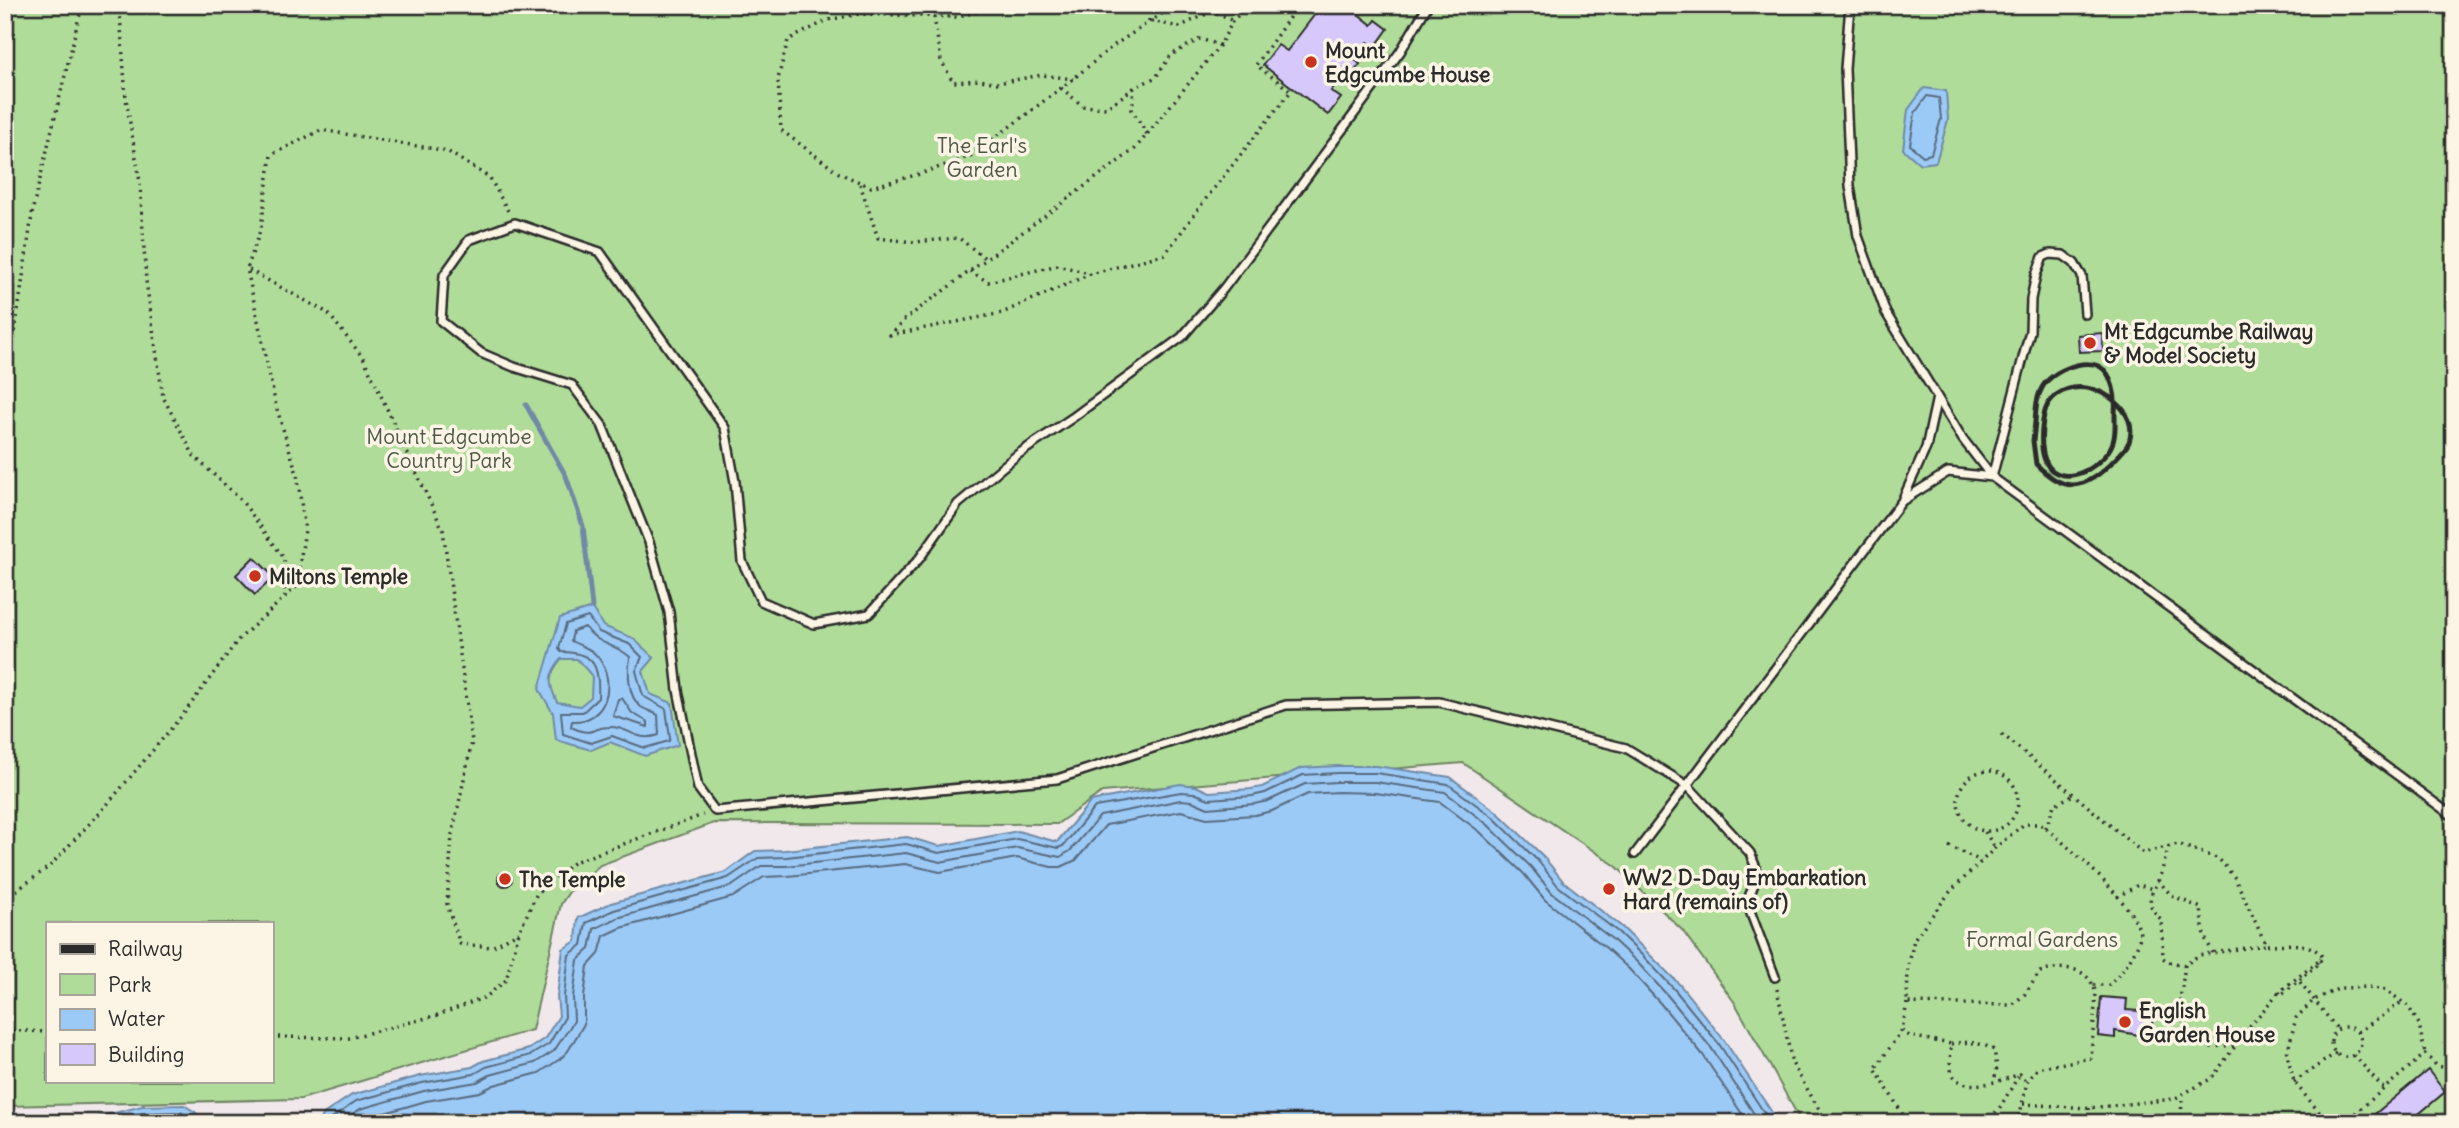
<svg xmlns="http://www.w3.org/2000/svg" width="2459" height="1128" viewBox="0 0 2459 1128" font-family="Delius,sans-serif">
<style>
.green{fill:#b0dc9a;stroke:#6e8462;stroke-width:2;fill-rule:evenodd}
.water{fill:#9ccaf7;stroke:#6f8aa5;stroke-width:2;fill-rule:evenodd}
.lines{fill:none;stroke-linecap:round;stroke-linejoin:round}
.shore{stroke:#586b7d;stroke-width:2}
.stream{stroke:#6f8aa5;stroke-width:5}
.building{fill:#d6c8fa;stroke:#2b2b2b;stroke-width:2}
.lane-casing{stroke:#2b2b2b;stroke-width:12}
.path{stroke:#2b2b2b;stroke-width:3.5;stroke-dasharray:2 5;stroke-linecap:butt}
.lane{stroke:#fcf5e5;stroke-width:7}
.rail{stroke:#2b2b2b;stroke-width:5}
.poi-dot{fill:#c8321e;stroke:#fcf5e5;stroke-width:2.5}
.labels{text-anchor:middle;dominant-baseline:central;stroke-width:7;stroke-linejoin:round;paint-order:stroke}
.poi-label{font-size:21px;font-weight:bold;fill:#2b2b2b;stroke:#fcf5e5;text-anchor:start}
.park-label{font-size:21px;fill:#4c5747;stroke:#fcf5e5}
</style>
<rect width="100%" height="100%" fill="#f1e8eb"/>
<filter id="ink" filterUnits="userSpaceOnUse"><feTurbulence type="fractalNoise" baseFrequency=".0143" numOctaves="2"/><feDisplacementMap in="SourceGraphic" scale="14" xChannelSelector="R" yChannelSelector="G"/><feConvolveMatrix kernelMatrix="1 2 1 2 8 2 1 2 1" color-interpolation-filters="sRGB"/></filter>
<g filter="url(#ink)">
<path class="green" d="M5 5H2454V1115L2443 1123H1802L1735 1003 1682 930 1616 866 1463 763 1102 792 1057 824 714 823 600 865 569 892 561 904 532 1030 301 1099 5 1106ZM47 923H271V1081H47Z"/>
<path class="water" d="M1924 88 1946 91 1948 120 1936 162 1920 164 1903 149 1908 110Z
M592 608 603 626 633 638 654 658 643 671 650 694 672 703 678 745 645 756 610 742 591 750 556 740 553 713 539 689 560 618ZM561 659H577L592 676 591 697 580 706 557 702C548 683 548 675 561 659Z
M1337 766H1376L1450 777 1497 812 1543 856 1563 881 1622 927 1680 985 1724 1040 1779 1123H317L325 1113 352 1095 420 1076 472 1067 483 1061 529 1049 545 1038 559 1016 557 996 563 949 576 941 578 918 611 903 726 872 755 851 785 850 907 837 939 846 1018 831 1057 842 1091 801 1180 784 1196 786 1209 792 1251 789 1262 787 1301 768Z
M184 1105 195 1112 204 1123H75L142 1106Z"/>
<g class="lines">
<path class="shore" d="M1927 96 1939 98 1941 119 1931 154 1923 156 1910 145 1915 113Z
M588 617 599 632 629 644 642 657 636 671 643 696 666 709 670 738 669 741 645 748 612 736 591 743 563 734 561 712H583L598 698C600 667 595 652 561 652L559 648 566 624Z
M585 627C600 647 615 643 630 657 628 671 627 697 641 707 646 710 653 712 658 715L659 735C634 743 630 726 609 727 590 727 595 738 571 727L572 721C607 723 617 682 598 657 590 647 580 646 571 641L573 631Z
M622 698 632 713 648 722V727L613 716 618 699Z
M100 1123 143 1113 181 1112 196 1123
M326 1123 356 1101 422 1083 474 1074 486 1067 531 1055 549 1044 565 1017 564 996 569 955 582 945 586 923 614 910 728 878 758 858 786 857 906 844 939 853 1017 839 1058 848 1063 846 1095 807 1181 792 1194 793 1209 799 1252 796 1265 793 1303 775 1337 773H1376L1448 784 1493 817 1538 861 1558 886 1618 932 1643 956 1675 990 1719 1044 1771 1123
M338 1123 360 1109 424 1091 477 1082 490 1075 535 1063 554 1051 574 1021 573 997 578 960 590 949 594 929 617 918 732 886 761 866H786L906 853 940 862 1017 848 1060 857 1070 851 1100 816 1181 800 1192 801 1208 808 1254 804 1268 801 1305 784 1337 782H1375L1445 792 1487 824 1531 867 1552 893 1612 939 1637 962 1668 996 1712 1049 1760 1123
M358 1123 364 1119 426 1101 480 1092 494 1085 539 1073 560 1059 568 1051 584 1024V997L588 966 599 954 604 936 621 928 733 897 764 877 788 876 905 864 940 872 1017 858 1051 867H1061L1076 860 1106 825 1181 811 1207 818 1255 815 1272 811 1308 794 1338 792 1375 793 1440 802 1480 832 1524 874 1545 900 1605 947 1629 969 1660 1003 1703 1055 1748 1123"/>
<path class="stream" d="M526 405 566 476 583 526 592 607"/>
</g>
<path class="building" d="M1347 5 1372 25 1376 20 1388 29 1375 47 1368 42 1354 59 1360 64 1349 79 1344 74 1331 91 1341 98 1328 115 1263 65 1278 45 1287 51 1322 5Z
M2102 333 2103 351 2079 352 2078 335Z
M254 557 274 577 255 595 236 575Z
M498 879a7 7 0 1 1 14 0a7 7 0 1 1-14 0Z
M2101 997 2127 999 2126 1010 2153 1012 2151 1037 2115 1031V1038L2098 1036Z
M2428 1070 2445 1092 2408 1123H2364Z"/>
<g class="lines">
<g class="lane-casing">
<path id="lane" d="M1428 5 1400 52 1337 137 1224 288 1182 337 1072 418 1017 455 958 504 919 559 869 614 814 624 761 601 742 561 735 482 725 428 600 252 515 223 469 240 444 275 441 321 481 353 514 367 572 385 602 425 649 542 669 612 678 690 698 788 715 811 1057 779 1286 705 1439 702 1626 748 1688 786 1750 853 1756 868 1754 884 1749 897 1750 911 1775 977
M1850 5 1845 69 1850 186 1858 236 1886 313 1962 438 1992 477 2454 817
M1937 397 1926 448 1902 501 1948 472 1992 477
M1992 477 2030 331 2031 299 2036 275 2043 257 2050 254 2063 255 2074 263 2082 276 2085 314
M1635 854 1902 501"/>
</g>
<path class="path" d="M114 5 120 14 126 99 140 182 146 281 163 397 194 456 241 500 284 558 285 597
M1004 5 957 17 859 14 828 20 788 40 778 79 781 130 839 173 871 187 920 174 971 156 1073 79 1113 46 1175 5
M1247 5 1233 21 1220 45 1135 149 904 320 890 335 1002 313 1090 274 1165 254 1208 196 1291 91 1256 65 1298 5
M934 17 941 60 953 82 980 80 998 83 1042 75 1073 79
M1149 21V5
M1151 21 1179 27 1213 11 1233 21
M1061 88 1083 106 1106 108 1134 88
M1147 134 1132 110 1134 88 1156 77 1171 55 1200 39 1220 45
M860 184 878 238 914 242 959 238 986 259
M249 270 328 313 364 359 443 530 472 742 452 835 447 904 460 944 492 947 519 932
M970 271 988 282 1058 265 1088 273
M5 401 33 208 79 17 85 5
M2002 734 2143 853 2178 844 2219 859 2235 878 2266 945C2284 945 2313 940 2323 958L2320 960
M1958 801a30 30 0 1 1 60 0a30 30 0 1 1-60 0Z
M2046 828 2054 805 2075 794
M1985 832 1995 848
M1949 846 1981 861
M2169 846C2166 855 2164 864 2161 873 2154 893 2141 901 2161 919L2163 958 2169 962 2185 965 2199 955 2266 945
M2158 880 2171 895 2201 908 2204 936 2213 953
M2117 897 2138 885 2153 889
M5 899 50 866 106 806 185 712 238 640 296 587 305 530 297 474 276 406 247 269 261 228 271 155 321 130 447 151 490 178 508 211
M2320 960 2321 962 2281 995 2279 992Z
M2185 965 2180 1000 2185 1033 2211 1047 2236 1045
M2300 982 2338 1030
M1777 989 1792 1063 1827 1123
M1907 1003 1902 1030 1875 1069 1908 1123
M2331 1042a15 15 0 1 1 30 0a15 15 0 1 1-30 0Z
M5 1030 47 1032
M1902 1030 1909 1036 1951 1044C1951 1052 1949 1066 1952 1073 1961 1095 2004 1080 2020 1074L2027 1082
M2358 1032 2402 1002
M271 1037 349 1038 438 1015 486 997 506 980 519 932 537 893 574 862 703 815
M1951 1044C1966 1041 1980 1042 1994 1050L1997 1067 1994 1082
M2354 1055 2384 1089
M2294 1082 2336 1053
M2023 1104 2089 1108 2174 1099 2212 1078 2249 1027 2279 992
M2089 1108V1123
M2346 1121 2320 1113 2294 1082 2287 1054 2296 1018 2314 1000 2340 988 2368 987 2386 990 2408 1006 2419 1024 2425 1054
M1985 1123 1999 1109 2019 1075
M2018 1123 2027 1082 2038 1068 2091 1058 2096 993C2087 964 2063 966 2040 972L2025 994 2012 1005 1907 1003 1908 969 1914 939 1950 892 1995 848 2024 824H2040C2062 840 2140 908 2140 935 2139 950 2120 975 2109 985H2093
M2181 1123 2182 1095
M2347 1123 2346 1121 2425 1054 2437 1066 2454 1069"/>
<use href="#lane" class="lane"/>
<path class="rail" d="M2035 422 2033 441 2036 464C2062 491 2081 492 2108 466 2115 459 2125 451 2129 442 2140 411 2100 383 2073 388 2058 391 2047 400 2044 415 2041 430 2038 460 2053 471 2074 485 2106 462 2113 442 2116 433 2115 424 2115 415 2116 403 2115 390 2110 379 2099 350 2055 368 2043 386 2036 397 2036 410 2035 422"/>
</g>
</g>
<g class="poi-dot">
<circle cx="1311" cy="62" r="7"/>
<circle cx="2090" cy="343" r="7"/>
<circle cx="255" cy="576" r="7"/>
<circle cx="505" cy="879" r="7"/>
<circle cx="1609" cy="889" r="7"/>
<circle cx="2125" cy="1022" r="7"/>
</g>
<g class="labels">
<g class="poi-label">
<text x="1325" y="50">Mount<tspan x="1325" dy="24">Edgcumbe House</tspan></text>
<text x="2104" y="331">Mt Edgcumbe Railway<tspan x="2104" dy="24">&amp; Model Society</tspan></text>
<text x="269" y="576">Miltons Temple</text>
<text x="1623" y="877">WW2 D-Day Embarkation<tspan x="1623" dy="24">Hard (remains of)</tspan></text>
<text x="519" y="879">The Temple</text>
<text x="2139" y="1010">English<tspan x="2139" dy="24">Garden House</tspan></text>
</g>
<g class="park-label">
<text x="982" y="145">The Earl's<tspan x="982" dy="24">Garden</tspan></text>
<text x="449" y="436">Mount Edgcumbe<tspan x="449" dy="24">Country Park</tspan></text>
<text x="2042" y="939">Formal Gardens</text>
</g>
</g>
<rect width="2459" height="1128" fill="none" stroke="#fcf5e5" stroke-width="28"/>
<rect x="14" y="14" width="2431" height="1100" fill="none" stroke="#2b2b2b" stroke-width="2.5" filter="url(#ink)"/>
<rect x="46" y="922" width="228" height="161" fill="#fcf5e5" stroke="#a8a49b" stroke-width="2"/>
<rect x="60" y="944" width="35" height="10" fill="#2b2b2b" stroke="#a8a49b" stroke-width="2"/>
<text x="108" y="956" font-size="21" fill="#2b2b2b">Railway</text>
<rect x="60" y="974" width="35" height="21" fill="#b0dc9a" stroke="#a8a49b" stroke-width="2"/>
<text x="108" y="992" font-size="21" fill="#2b2b2b">Park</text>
<rect x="60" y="1009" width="35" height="21" fill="#9ccaf7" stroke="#a8a49b" stroke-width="2"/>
<text x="108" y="1026" font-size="21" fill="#2b2b2b">Water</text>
<rect x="60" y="1044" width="35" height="21" fill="#d6c8fa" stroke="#a8a49b" stroke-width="2"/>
<text x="108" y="1062" font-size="21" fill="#2b2b2b">Building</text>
</svg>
